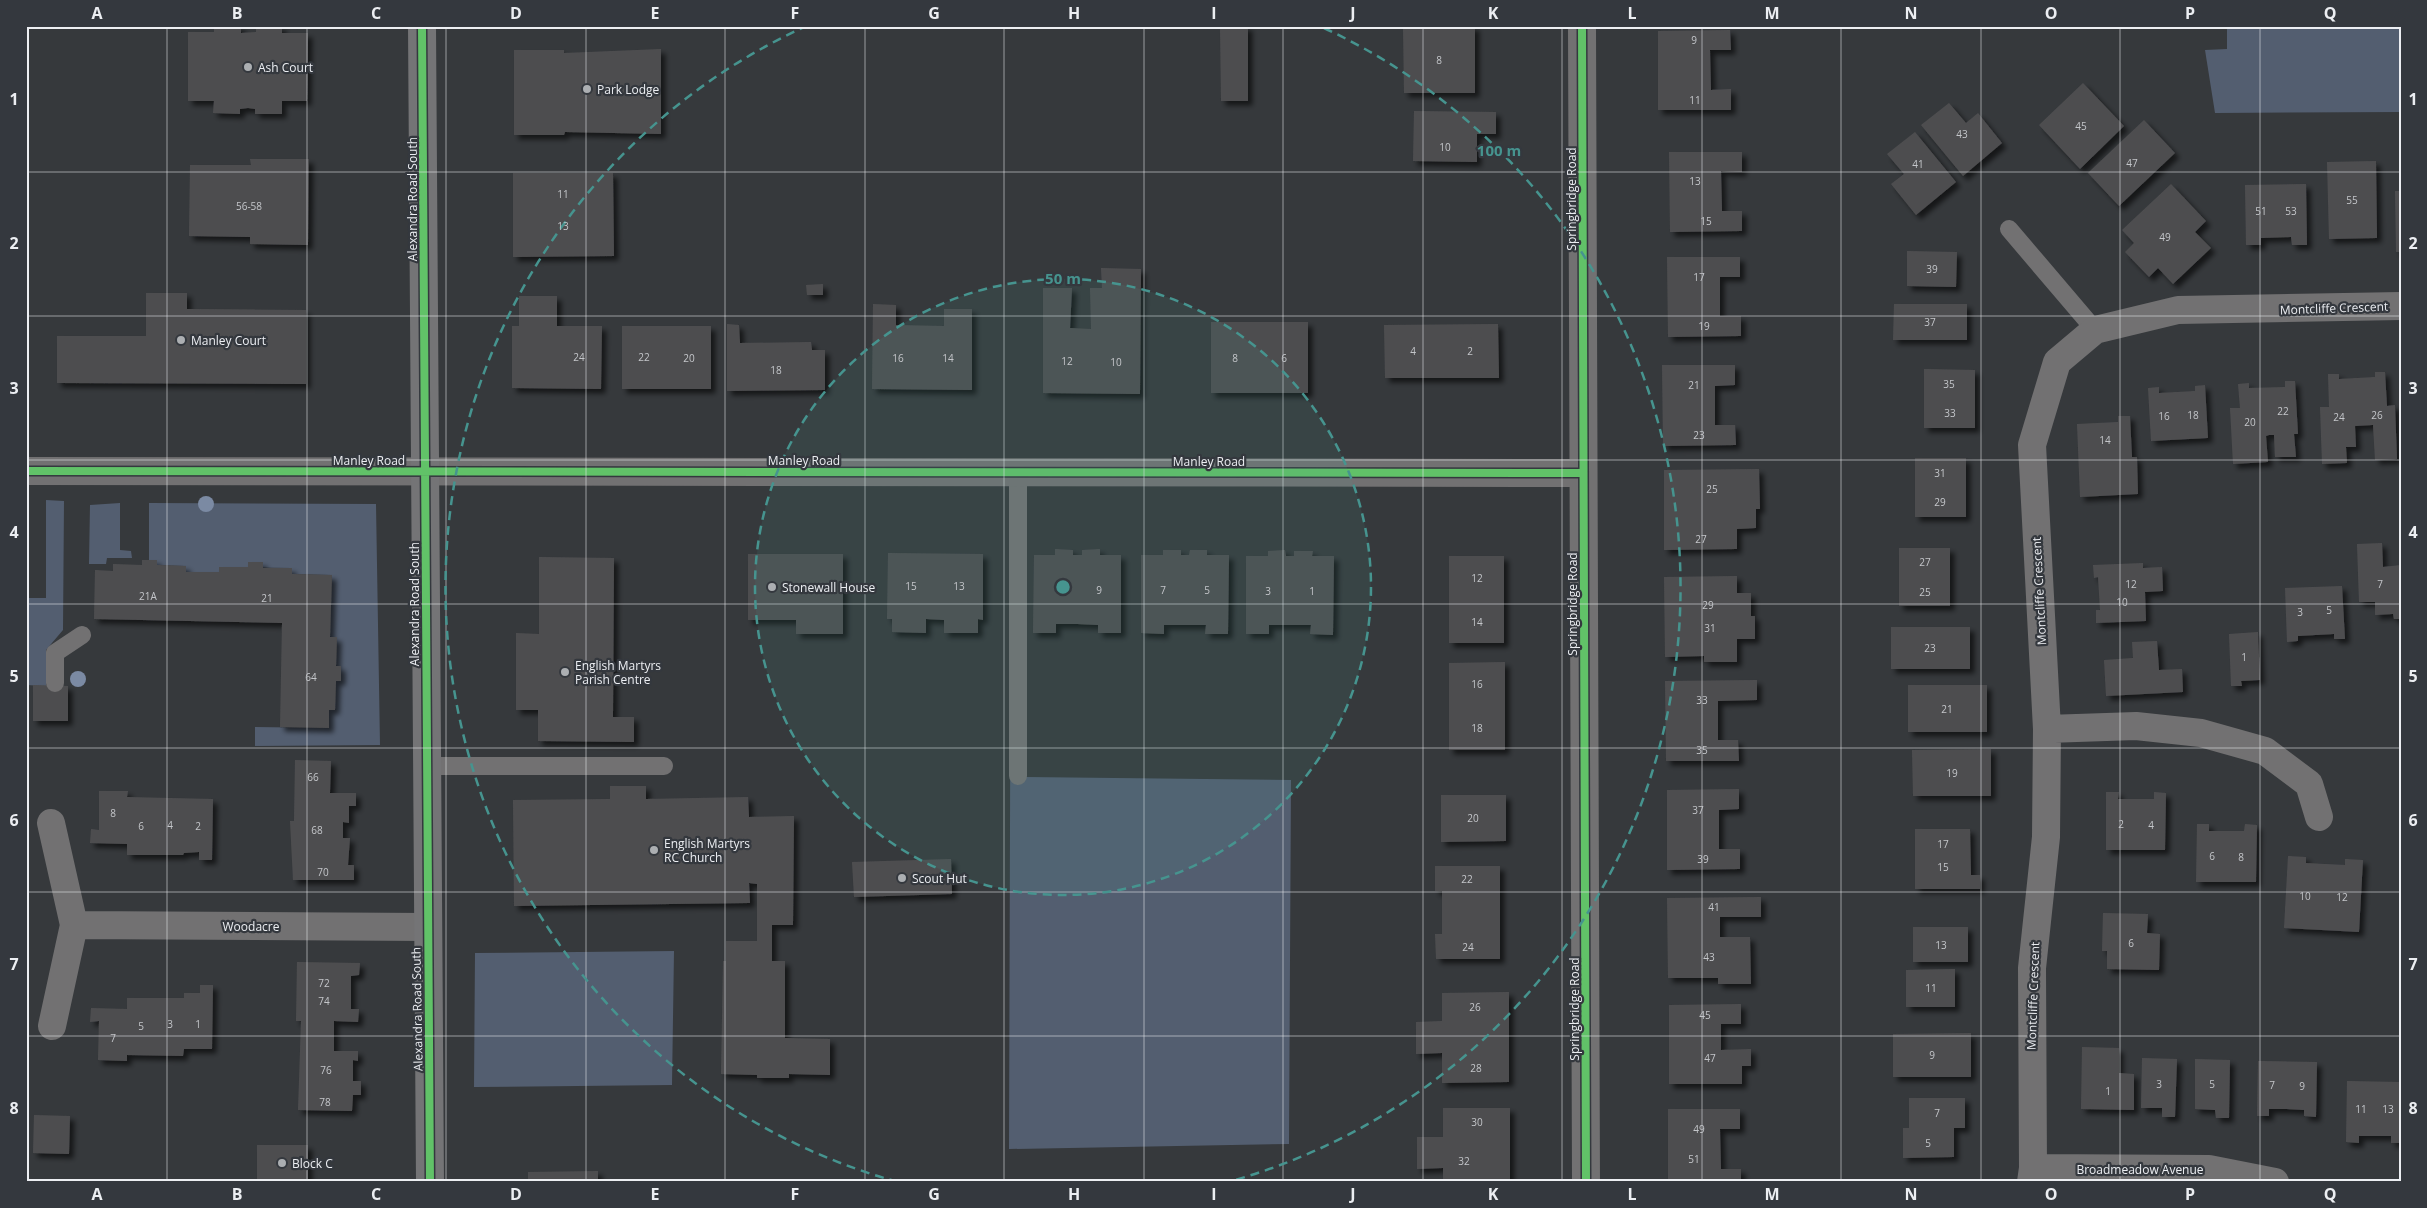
<svg xmlns="http://www.w3.org/2000/svg" width="2427" height="1208" viewBox="0 0 2427 1208" font-family="'Open Sans',sans-serif">
<style>
.green{fill:#535e70}
.building{fill:#4e4e50;filter:url(#shadow)}
.lines{fill:none;stroke-linecap:round;stroke-linejoin:round}
.lane{stroke:#727172;stroke-width:18}
.street{stroke:#727172;stroke-width:28}
.secondary{stroke:#747476;stroke-width:28}
.cycleway-casing{stroke:#34383e;stroke-width:11}
.cycleway{stroke:#61c268;stroke-width:8}
.tree{fill:#7b8aa3}
.grid{fill:none;stroke:#eceef2;stroke-width:1;stroke-opacity:0.55}
.ring{fill:none;stroke:#46948f;stroke-width:2.5;stroke-dasharray:9 6}
.poi-dot{fill:#acafb2;stroke:#34383e;stroke-width:2}
.labels{text-anchor:middle;dominant-baseline:central;stroke-width:4.5;stroke-linejoin:round;paint-order:stroke}
.number-label{font-size:10px;fill:#c4c6ca}
.poi-label{font-size:12px;fill:#eceef2;stroke:#34383e;text-anchor:start}
.street-label{font-size:12px;fill:#eceef2;stroke:#34383e}
.centre{fill:#46948f;stroke:#34383e;stroke-width:2.5}
.ring-label{font-size:15px;text-anchor:middle;font-weight:bold;fill:#46948f;stroke:#34383e;stroke-width:4.5;stroke-linejoin:round;paint-order:stroke}
.neatline{fill:none;stroke:#eceef2;stroke-width:2}
.grid-label{font-size:16px;text-anchor:middle;font-weight:bold;fill:#eceef2}
</style>
<defs>
<filter id="shadow"><feDropShadow dx="4.5" dy="4.5" stdDeviation="2.5" flood-color="#0009"/></filter>
</defs>
<rect width="100%" height="100%" fill="#36393c"/>
<path class="green" d="M2227 26H2401V112L2215 113 2205 50 2227 49Z
M46 500 64 501 63 630 46 650V686L26 685V598H46Z
M1011 502 1026 777 1291 780 1289 1144 1009 1149Z
M120 503V550L131 551 132 558H107L106 564H89L90 505Z
M149 503 376 504 380 745 255 746V727L329 728V710L335 709 336 681H341V667L336 666 337 638 330 637 332 575 292 574V568L219 567V572H186V566L157 565V561L149 560Z
M674 951 672 1085 474 1087 475 953Z"/>
<path class="building" d="M214 26H241V33L256 32V26H282V33H308L307 101H282V114H255V109L248 108 240 109V114L213 113 214 101H188V32H214Z
M1220 26H1248V101H1221Z
M1403 26H1475V93H1404Z
M1730 30 1731 50H1710L1711 90 1731 89V110H1658V31Z
M661 49V134L565 132 564 135H514V50H564V53Z
M2083 83 2124 126 2080 169 2039 125Z
M1949 103 1966 123 1978 113 2002 143 1963 176 1921 125Z
M1414 111 1496 112V134H1477V162L1413 161Z
M2144 120 2175 153 2119 206 2088 173Z
M1915 132 1956 182 1916 215 1891 184 1904 174 1887 154Z
M1669 152H1742V172L1721 171 1722 211H1742V231L1670 232Z
M250 159H309L308 245 250 244V237L189 236 190 165H251Z
M2376 161 2377 238 2329 239 2327 162Z
M513 173H613L614 256 513 257Z
M2171 184 2206 221 2195 232 2211 248 2173 284 2158 268 2149 277 2125 252 2134 243 2122 230Z
M2306 184 2307 245H2292L2291 237 2261 238V245H2246L2245 185Z
M2395 191H2401V252H2396Z
M1907 251 1957 252 1956 287 1907 286Z
M1667 257H1740V277H1720V316H1741V336L1668 337Z
M1101 268 1141 269 1140 394 1043 393V288H1072L1070 328 1091 329 1090 288H1102Z
M823 284V295H807L806 285Z
M146 293H187V309L306 310V384L57 383V336H146Z
M519 296H557V326H602L601 389 512 388V326H519Z
M873 304 896 305V325L944 326V309H972V390L872 389Z
M1894 304H1967V340H1893Z
M1211 322H1308V393H1211Z
M727 324 739 325 740 343 811 342 812 350H825V390L727 391Z
M1498 324 1499 378H1385L1384 325Z
M622 326H711V389H622Z
M1662 365H1735V385L1715 386V425H1735L1736 445 1663 446Z
M1924 369 1975 370V428H1924Z
M2375 372H2385L2387 406 2395 405 2397 459 2375 460 2373 425 2355 426 2356 447H2346L2347 463 2322 464 2320 407H2329L2328 374H2339V379L2375 377Z
M2285 381H2295L2298 434H2294L2296 457H2275L2274 435H2269L2266 436 2268 462 2233 464 2230 408H2240L2238 384 2249 383V388L2285 387Z
M2205 385 2208 438 2151 441 2148 388 2159 387V393L2195 391V386Z
M2118 416H2130L2132 457H2137L2138 494 2080 497 2077 424 2118 422Z
M1915 458H1966V517H1915Z
M1759 469 1760 509H1756V528L1737 529V549L1664 550V470Z
M2382 543 2383 567 2401 565V619H2394L2393 614 2375 615V602H2359L2357 544Z
M1899 548H1950V606H1899Z
M1055 549 1073 550V555H1082V550L1100 549V555H1121V633H1098V625L1077 624H1056V633H1033L1034 555H1055Z
M1163 550H1181V555H1189L1190 550H1207V555H1229L1228 634H1205L1206 625H1164V634L1141 633V555H1163Z
M1285 550 1286 556H1294V551H1313L1312 556H1334L1333 635 1310 634 1311 625H1269V634H1246V556H1268V551Z
M888 553 983 554V620L978 619V633H944V620L926 619V633L892 632V619H887Z
M748 554H843V634H796V620H748Z
M1449 556H1504V643H1449Z
M539 557 614 558 613 717H634V742L538 741V710H516V633L539 634Z
M142 560H157V565L186 566V572H219V567H248V562H263V568H292V574L332 575 330 637H337L336 666H341V681H336L335 710H329V728L280 727 282 623 94 619 95 570 113 571V564L142 565Z
M2143 563V568L2162 567 2163 591 2145 592 2146 621 2096 623V610H2100L2098 577 2094 578 2093 565Z
M1737 576V593H1751V616H1755V639H1737V662H1704V656L1665 657 1664 577Z
M2342 586 2345 639H2334V634L2298 636V641L2287 642 2285 588Z
M1891 627H1970V669H1891Z
M2258 632 2260 680 2241 681 2242 686H2231L2229 634Z
M2157 641 2159 670 2182 669 2183 692 2106 696 2104 660 2133 658 2132 642Z
M1505 662V750H1449V663Z
M1757 680V700L1718 701V740H1738L1739 761H1666L1665 681Z
M33 685 68 686V721H33Z
M1908 685H1987V732H1908Z
M1991 749V796H1913L1912 750Z
M295 760 331 761 330 793H356V806H349V823L343 822V838H350L348 865H354V880H293L290 821H294Z
M610 786H646V799L748 797 749 817 794 816 793 925H772V961H785V1038L830 1039V1075L789 1074V1078H757V1075L721 1074 723 961H726V941H757V884L749 883 750 903 514 906 513 800 610 799Z
M1739 789V809L1719 810V849H1740V869L1667 870V790Z
M99 791H128L127 797 213 799 212 860H199V852L184 853 183 855H127V844L90 843 91 829 99 830Z
M2106 792H2119L2118 799H2154V792L2166 793 2165 850H2106Z
M1441 795H1506V841L1441 842Z
M2197 824H2209V831H2244L2245 824 2257 825 2256 882H2196Z
M1915 829H1970L1971 875H1980V889H1915Z
M2288 856 2306 857V863L2325 864 2345 865V859L2363 860 2359 932 2284 928Z
M951 859 952 894 854 897 852 862Z
M1435 866H1500V959H1436L1435 934H1442V891H1435Z
M1761 897V917H1720V937H1750L1751 984H1718V978H1668L1667 898Z
M2103 913 2148 914 2147 933 2160 934 2159 970 2107 969V951H2102Z
M1913 927H1968V962H1913Z
M297 962 360 963 359 975 351 976V1009H359L358 1022 334 1021V1051H358V1061L353 1060V1081H361V1095H353L352 1111 298 1110 301 1021H296Z
M1955 969V1007H1906V970Z
M200 985H213L212 1049H184L183 1056 127 1055V1061L98 1060 99 1021 90 1022 91 1008 127 1009V998H184V993H200Z
M1509 992V1082L1442 1083V1053L1416 1054V1022L1442 1021V993Z
M1741 1004V1024H1721V1050L1751 1049V1066H1742V1084H1669V1005Z
M1971 1033V1077H1893V1034Z
M2082 1047 2119 1048V1073L2134 1074V1110L2081 1109Z
M2142 1058 2177 1059 2175 1117H2162V1108H2141Z
M2195 1059 2230 1060 2229 1118H2216L2215 1110 2195 1109Z
M2258 1061 2317 1062 2316 1117 2304 1116V1110L2286 1109H2269V1116H2257Z
M2347 1081 2401 1082V1143H2391V1136H2359V1143L2346 1142Z
M1909 1098H1965V1128H1954V1157L1903 1158V1128H1909Z
M1443 1108H1510V1182H1443V1168L1417 1169V1137H1443Z
M1668 1109H1740V1129H1720L1721 1169H1741V1182H1668Z
M34 1115 70 1116 69 1154 33 1153Z
M257 1145H308V1182H257Z
M598 1171V1182H528V1172Z"/>
<g class="lines">
<path class="lane" d="M2009 229 2095 330
M1018 472V776
M55 683V653L82 635
M426 766H664"/>
<path class="street" d="M1582 26 1586 1182
M26 471 1583 473
M2047 729 2136 726 2201 733 2265 751 2309 784 2319 817
M51 823 74 925 52 1026
M74 925 428 927
M2033 1168 2209 1169 2275 1182
M2031 1182 2033 1168 2032 968 2046 837 2047 729 2032 445 2057 362 2095 330 2178 310 2401 306"/>
<path class="secondary" d="M422 26 430 1182"/>
<g class="cycleway-casing">
<path id="cycleway" d="M422 26 430 1182
M1582 26 1586 1182
M26 471 1583 473"/>
</g>
<use href="#cycleway" class="cycleway"/>
</g>
<g class="tree">
<circle cx="206" cy="504" r="8"/>
<circle cx="78" cy="679" r="8"/>
</g>
<path class="grid" d="M167 26V1182M307 26V1182M446 26V1182M586 26V1182M725 26V1182M865 26V1182M1004 26V1182M1144 26V1182M1283 26V1182M1423 26V1182M1562 26V1182M1702 26V1182M1841 26V1182M1981 26V1182M2120 26V1182M2260 26V1182M26 172H2401M26 316H2401M26 460H2401M26 604H2401M26 748H2401M26 892H2401M26 1036H2401"/>
<circle cx="1063" cy="587" r="308" fill="#46948f" fill-opacity=".12"/>
<g class="ring">
<circle cx="1063" cy="587" r="308"/>
<path d="M898 1182A617 617 0 0 1 802 28M1324 28A617 617 0 0 1 1228 1182"/>
</g>
<g class="poi-dot">
<circle cx="248" cy="67" r="5"/>
<circle cx="587" cy="89" r="5"/>
<circle cx="181" cy="340" r="5"/>
<circle cx="772" cy="587" r="5"/>
<circle cx="565" cy="672" r="5"/>
<circle cx="654" cy="850" r="5"/>
<circle cx="902" cy="878" r="5"/>
<circle cx="282" cy="1163" r="5"/>
</g>
<g class="labels">
<g class="number-label">
<text x="1694" y="40">9</text>
<text x="1439" y="60">8</text>
<text x="1695" y="100">11</text>
<text x="2081" y="126">45</text>
<text x="1962" y="134">43</text>
<text x="1445" y="147">10</text>
<text x="2132" y="163">47</text>
<text x="1918" y="164">41</text>
<text x="1695" y="181">13</text>
<text x="563" y="194">11</text>
<text x="2352" y="200">55</text>
<text x="249" y="206">56-58</text>
<text x="2261" y="211">51</text>
<text x="2291" y="211">53</text>
<text x="1706" y="221">15</text>
<text x="563" y="226">13</text>
<text x="2165" y="237">49</text>
<text x="1932" y="269">39</text>
<text x="1699" y="277">17</text>
<text x="1930" y="322">37</text>
<text x="1704" y="326">19</text>
<text x="1413" y="351">4</text>
<text x="1470" y="351">2</text>
<text x="579" y="357">24</text>
<text x="644" y="357">22</text>
<text x="689" y="358">20</text>
<text x="898" y="358">16</text>
<text x="948" y="358">14</text>
<text x="1235" y="358">8</text>
<text x="1284" y="358">6</text>
<text x="1067" y="361">12</text>
<text x="1116" y="362">10</text>
<text x="776" y="370">18</text>
<text x="1949" y="384">35</text>
<text x="1694" y="385">21</text>
<text x="2283" y="411">22</text>
<text x="1950" y="413">33</text>
<text x="2193" y="415">18</text>
<text x="2377" y="415">26</text>
<text x="2164" y="416">16</text>
<text x="2339" y="417">24</text>
<text x="2250" y="422">20</text>
<text x="1699" y="435">23</text>
<text x="2105" y="440">14</text>
<text x="1940" y="473">31</text>
<text x="1712" y="489">25</text>
<text x="1940" y="502">29</text>
<text x="1701" y="539">27</text>
<text x="1925" y="562">27</text>
<text x="1477" y="578">12</text>
<text x="2131" y="584">12</text>
<text x="2380" y="584">7</text>
<text x="911" y="586">15</text>
<text x="959" y="586">13</text>
<text x="1099" y="590">9</text>
<text x="1163" y="590">7</text>
<text x="1207" y="590">5</text>
<text x="1268" y="591">3</text>
<text x="1312" y="591">1</text>
<text x="1925" y="592">25</text>
<text x="148" y="596">21A</text>
<text x="267" y="598">21</text>
<text x="2122" y="602">10</text>
<text x="1708" y="605">29</text>
<text x="2329" y="610">5</text>
<text x="2300" y="612">3</text>
<text x="1477" y="622">14</text>
<text x="1710" y="628">31</text>
<text x="1930" y="648">23</text>
<text x="2244" y="657">1</text>
<text x="311" y="677">64</text>
<text x="1477" y="684">16</text>
<text x="1702" y="700">33</text>
<text x="1947" y="709">21</text>
<text x="1477" y="728">18</text>
<text x="1702" y="750">35</text>
<text x="1952" y="773">19</text>
<text x="313" y="777">66</text>
<text x="1698" y="810">37</text>
<text x="113" y="813">8</text>
<text x="1473" y="818">20</text>
<text x="2121" y="824">2</text>
<text x="170" y="825">4</text>
<text x="2151" y="825">4</text>
<text x="141" y="826">6</text>
<text x="198" y="826">2</text>
<text x="317" y="830">68</text>
<text x="1943" y="844">17</text>
<text x="2212" y="856">6</text>
<text x="2241" y="857">8</text>
<text x="1703" y="859">39</text>
<text x="1943" y="867">15</text>
<text x="323" y="872">70</text>
<text x="1467" y="879">22</text>
<text x="2305" y="896">10</text>
<text x="2342" y="897">12</text>
<text x="1714" y="907">41</text>
<text x="2131" y="943">6</text>
<text x="1941" y="945">13</text>
<text x="1468" y="947">24</text>
<text x="1709" y="957">43</text>
<text x="324" y="983">72</text>
<text x="1931" y="988">11</text>
<text x="324" y="1001">74</text>
<text x="1475" y="1007">26</text>
<text x="1705" y="1015">45</text>
<text x="170" y="1024">3</text>
<text x="198" y="1024">1</text>
<text x="141" y="1026">5</text>
<text x="113" y="1038">7</text>
<text x="1932" y="1055">9</text>
<text x="1710" y="1058">47</text>
<text x="1476" y="1068">28</text>
<text x="326" y="1070">76</text>
<text x="2159" y="1084">3</text>
<text x="2212" y="1084">5</text>
<text x="2272" y="1085">7</text>
<text x="2302" y="1086">9</text>
<text x="2108" y="1091">1</text>
<text x="325" y="1102">78</text>
<text x="2361" y="1109">11</text>
<text x="2388" y="1109">13</text>
<text x="1937" y="1113">7</text>
<text x="1477" y="1122">30</text>
<text x="1699" y="1129">49</text>
<text x="1928" y="1143">5</text>
<text x="1694" y="1159">51</text>
<text x="1464" y="1161">32</text>
</g>
<g class="poi-label">
<text x="258" y="67">Ash Court</text>
<text x="597" y="89">Park Lodge</text>
<text x="191" y="340">Manley Court</text>
<text x="782" y="587">Stonewall House</text>
<text x="575" y="665">English Martyrs<tspan x="575" dy="14">Parish Centre</tspan></text>
<text x="664" y="843">English Martyrs<tspan x="664" dy="14">RC Church</tspan></text>
<text x="912" y="878">Scout Hut</text>
<text x="292" y="1163">Block C</text>
</g>
<g class="street-label">
<text transform="translate(412 199) rotate(-90)">Alexandra Road South</text>
<text transform="translate(1571 199) rotate(-90)">Springbridge Road</text>
<text transform="translate(2334 308) rotate(-2)">Montcliffe Crescent</text>
<text x="369" y="460">Manley Road</text>
<text x="804" y="460">Manley Road</text>
<text x="1209" y="461">Manley Road</text>
<text transform="translate(2039 591) rotate(-93)">Montcliffe Crescent</text>
<text transform="translate(414 604) rotate(-90)">Alexandra Road South</text>
<text transform="translate(1572 604) rotate(-90)">Springbridge Road</text>
<text x="251" y="926">Woodacre</text>
<text transform="translate(2033 996) rotate(-88)">Montcliffe Crescent</text>
<text transform="translate(417 1009) rotate(-91)">Alexandra Road South</text>
<text transform="translate(1574 1009) rotate(-90)">Springbridge Road</text>
<text x="2140" y="1169">Broadmeadow Avenue</text>
</g>
</g>
<circle cx="1063" cy="587" r="8" class="centre"/>
<g class="ring-label">
<text x="1499" y="156">100 m</text>
<text x="1063" y="284">50 m</text>
</g>
<rect width="2427" height="1208" fill="none" stroke="#34383e" stroke-width="55"/>
<rect x="28" y="28" width="2372" height="1152" class="neatline"/>
<g class="grid-label">
<text x="97" y="19">A</text>
<text x="237" y="19">B</text>
<text x="376" y="19">C</text>
<text x="516" y="19">D</text>
<text x="655" y="19">E</text>
<text x="795" y="19">F</text>
<text x="934" y="19">G</text>
<text x="1074" y="19">H</text>
<text x="1214" y="19">I</text>
<text x="1353" y="19">J</text>
<text x="1493" y="19">K</text>
<text x="1632" y="19">L</text>
<text x="1772" y="19">M</text>
<text x="1911" y="19">N</text>
<text x="2051" y="19">O</text>
<text x="2190" y="19">P</text>
<text x="2330" y="19">Q</text>
<text x="14" y="105">1</text>
<text x="2413" y="105">1</text>
<text x="14" y="249">2</text>
<text x="2413" y="249">2</text>
<text x="14" y="394">3</text>
<text x="2413" y="394">3</text>
<text x="14" y="538">4</text>
<text x="2413" y="538">4</text>
<text x="14" y="682">5</text>
<text x="2413" y="682">5</text>
<text x="14" y="826">6</text>
<text x="2413" y="826">6</text>
<text x="14" y="970">7</text>
<text x="2413" y="970">7</text>
<text x="14" y="1114">8</text>
<text x="2413" y="1114">8</text>
<text x="97" y="1200">A</text>
<text x="237" y="1200">B</text>
<text x="376" y="1200">C</text>
<text x="516" y="1200">D</text>
<text x="655" y="1200">E</text>
<text x="795" y="1200">F</text>
<text x="934" y="1200">G</text>
<text x="1074" y="1200">H</text>
<text x="1214" y="1200">I</text>
<text x="1353" y="1200">J</text>
<text x="1493" y="1200">K</text>
<text x="1632" y="1200">L</text>
<text x="1772" y="1200">M</text>
<text x="1911" y="1200">N</text>
<text x="2051" y="1200">O</text>
<text x="2190" y="1200">P</text>
<text x="2330" y="1200">Q</text>
</g>
</svg>
